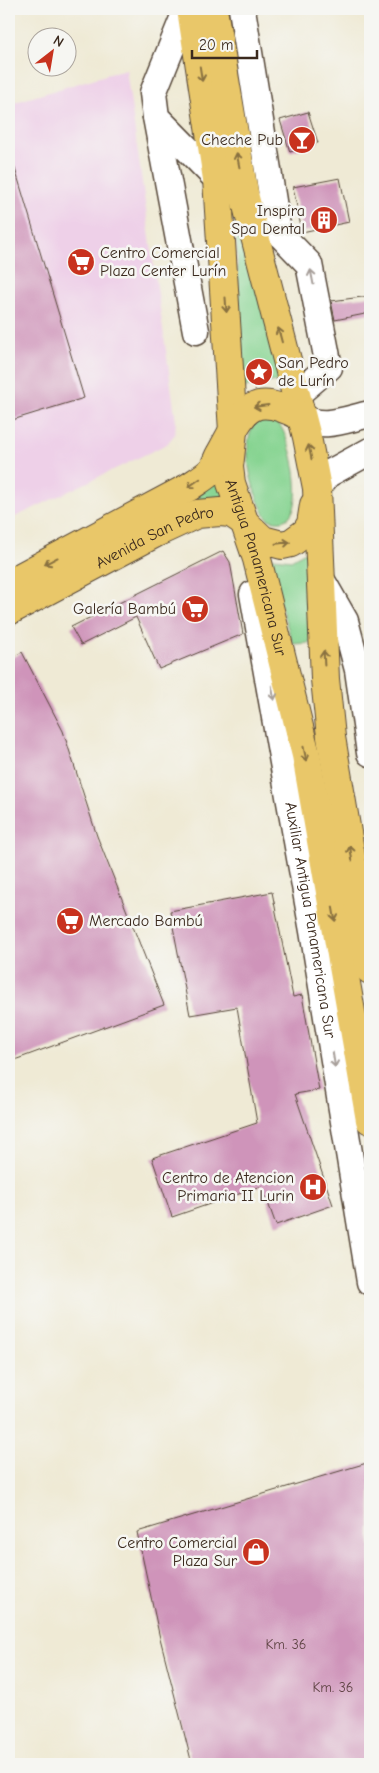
<svg xmlns="http://www.w3.org/2000/svg" width="379" height="1773" viewBox="0 0 379 1773" font-family="'Comic Neue',sans-serif">
<style>
.built{fill:#eed0e8}
.green{fill:#87d492;stroke:#617f58}
.building{fill:#cf94ba}
.lines{fill:none;stroke-linecap:round;stroke-linejoin:round}
.minor-casing{stroke:#564739;stroke-width:29}
.major-casing{stroke:#564739;stroke-width:30}
.minor{stroke:#fff;stroke-width:26}
.major{stroke:#e9c769;stroke-width:28}
.oneway{stroke:#897140}
.oneway2{stroke:#a79f9a}
.labels{text-anchor:middle;dominant-baseline:central;stroke-width:5;stroke-linejoin:round;paint-order:stroke}
.number-label{font-size:14px;fill:#604445}
.poi-label{font-size:16px;fill:#3b2a1e;stroke:#f6f6f2;text-anchor:end}
.street-label{font-size:16px;fill:#3b2a1e;stroke:#f6f6f2}
</style>
<rect width="100%" height="100%" fill="#f6f6f2"/>
<filter id="ink" filterUnits="userSpaceOnUse"><feTurbulence type="fractalNoise" baseFrequency=".02" numOctaves="2"/><feDisplacementMap in="SourceGraphic" scale="10" xChannelSelector="R" yChannelSelector="G"/><feConvolveMatrix kernelMatrix="1 2 1 2 8 2 1 2 1" color-interpolation-filters="sRGB"/></filter>
<filter id="wash" filterUnits="userSpaceOnUse"><feTurbulence type="fractalNoise" baseFrequency=".0096" numOctaves="4" result="noise"/><feDisplacementMap in="SourceGraphic" scale="20" xChannelSelector="R" yChannelSelector="G"/><feGaussianBlur stdDeviation="1.12" result="paint"/><feColorMatrix in="noise" values="0 0 0 0 0 0 0 0 0 0 0 0 0 0 0 0 0 1.4 0 .05"/><feComposite in="paint" operator="in"/></filter>
<g filter="url(#wash)">
<rect width="100%" height="100%" fill="#efead5"/>
<path class="built" d="M126 69 176 421 175 434 167 444 9 520V104Z"/>
<path class="green" d="M235 208 284 381 254 383 243 389Z
M260 417C267 417 273 417 278 423 294 440 314 537 268 519 252 497 236 437 260 417Z
M219 471 230 507 164 522Z
M307 551 310 643 293 644 265 557 291 560Z"/>
<g id="blocks">
<path class="building" d="M308 112 318 143 290 152 280 120Z
M9 162H13L84 398 9 421Z
M340 178 349 222 302 232 293 187Z
M370 296V313L335 320 331 301Z
M223 551 230 562 243 634 159 669 136 617 81 645 71 627Z
M22 652 63 731 97 836 164 1005 9 1062V659Z
M272 892 293 997 302 995 319 1090 295 1094 333 1205 276 1225 262 1186 172 1217 152 1158 257 1123 237 1007 190 1015 170 911Z
M370 1462V1764H192L159 1634 137 1532Z"/>
</g>
</g>
<g filter="url(#ink)">
<use href="#blocks" fill-opacity="0" stroke="#564739" stroke-width="1"/>
<g class="lines">
<g class="minor-casing">
<g id="minor">
<path d="M187 9 153 93 156 117 217 179"/>
<path d="M242 9 278 232"/>
<path d="M156 117 196 331"/>
<path d="M245 198 309 264 329 367 295 396"/>
<path d="M300 416C322 431 346 419 370 414"/>
<path d="M317 488 328 474 370 451"/>
<path d="M321 579 345 621 358 670 370 753"/>
<path id="s1" d="M253 594 313 931 370 1282"/>
</g>
</g>
<g class="major-casing">
<g id="major">
<path id="s2" d="M191 9 217 179 233 431 229 467 231 483 257 559 306 755 370 1120"/>
<path d="M213 9 245 198 307 437 317 488 325 679 331 737 370 970"/>
<path d="M9 583 189 487C196 482 205 477 211 471 215 467 217 459 220 454 243 413 248 389 300 416"/>
<path id="s3" d="M9 611 156 533 197 514 220 512 231 513 243 521 263 540 282 545 291 543 306 532 311 524 314 505"/>
</g>
</g>
<use href="#minor" class="minor"/>
<use href="#major" class="major"/>
</g>
<defs><path id="oneway-shaft" d="M-6 0H5M1.5-3L5.5 0L1.5 3" fill="none" stroke-width="1.6" stroke-linecap="round" stroke-linejoin="round" transform="scale(1.25)"/></defs>
<g class="oneway">
<use href="#oneway-shaft" transform="translate(201 74) rotate(81)"/>
<use href="#oneway-shaft" transform="translate(238 160) rotate(-101)"/>
<use href="#oneway-shaft" transform="translate(226 305) rotate(86)"/>
<use href="#oneway-shaft" transform="translate(280 335) rotate(-105)"/>
<use href="#oneway-shaft" transform="translate(261 406) rotate(173)"/>
<use href="#oneway-shaft" transform="translate(310 452) rotate(-102)"/>
<use href="#oneway-shaft" transform="translate(194 483) rotate(145)"/>
<use href="#oneway-shaft" transform="translate(283 543) rotate(-6)"/>
<use href="#oneway-shaft" transform="translate(51 561) rotate(152)"/>
<use href="#oneway-shaft" transform="translate(324 658) rotate(-93)"/>
<use href="#oneway-shaft" transform="translate(305 754) rotate(78)"/>
<use href="#oneway-shaft" transform="translate(351 853) rotate(-99)"/>
<use href="#oneway-shaft" transform="translate(334 914) rotate(80)"/>
</g>
<g class="oneway2">
<use href="#oneway-shaft" transform="translate(312 277) rotate(-101)"/>
<use href="#oneway-shaft" transform="translate(273 693) rotate(80)"/>
<use href="#oneway-shaft" transform="translate(334 1060) rotate(81)"/>
</g>
</g>
<defs>
<g id="bar-disc" transform="scale(1.4375)"><circle r="9.5" fill="#c8321e" stroke="#f6f6f2"/><path d="M-6-5H6L.8 .8V4.5H3.5V6h-7V4.5H-.8V.8Z" fill="#fff"/></g>
<g id="building-disc" transform="scale(1.4375)"><circle r="9.5" fill="#c8321e" stroke="#f6f6f2"/><path d="M-4-6H4V6H1V3H-1V6H-4ZM-2.5-4.3h1.7v1.8h-1.7ZM.8-4.3h1.7v1.8H.8ZM-2.5-1h1.7V.8h-1.7ZM.8-1h1.7V.8H.8Z" fill="#fff"/></g>
<g id="supermarket-disc" transform="scale(1.4375)"><circle r="9.5" fill="#c8321e" stroke="#f6f6f2"/><path d="M-6-5.5h2.5l.6 2H6L4.5 2H-2.5L-4.4-4H-6ZM-1.5 3.2a1.3 1.3 0 1 0 .1 0ZM3 3.2a1.3 1.3 0 1 0 .1 0Z" fill="#fff"/></g>
<g id="sight-disc" transform="scale(1.4375)"><circle r="9.5" fill="#c8321e" stroke="#f6f6f2"/><path d="M0-6L1.8-2.2L6-1.7L2.9 1.2L3.7 5.4L0 3.3L-3.7 5.4L-2.9 1.2L-6-1.7L-1.8-2.2Z" fill="#fff"/></g>
<g id="hospital-disc" transform="scale(1.4375)"><circle r="9.5" fill="#c8321e" stroke="#f6f6f2"/><path d="M-5-5h3v3.5h4V-5h3V5h-3V1.5h-4V5h-3Z" fill="#fff"/></g>
<g id="shop-disc" transform="scale(1.4375)"><circle r="9.5" fill="#c8321e" stroke="#f6f6f2"/><path d="M-5-2.5h2.3a2.7 3.5 0 0 1 5.4 0H5L5.5 6h-11ZM-1.5-2.5h3a1.5 2.3 0 0 0-3 0Z" fill="#fff"/></g>
</defs>
<g fill-rule="evenodd">
<use href="#bar-disc" x="302" y="140"/>
<use href="#building-disc" x="324" y="220"/>
<use href="#supermarket-disc" x="81" y="262"/>
<use href="#sight-disc" x="259" y="372"/>
<use href="#supermarket-disc" x="195" y="609"/>
<use href="#supermarket-disc" x="70" y="921"/>
<use href="#hospital-disc" x="313" y="1187"/>
<use href="#shop-disc" x="256" y="1552"/>
</g>
<g class="labels">
<g class="number-label">
<text x="286" y="1644">Km. 36</text>
<text x="333" y="1687">Km. 36</text>
</g>
<g class="poi-label">
<text x="283" y="140">Cheche Pub</text>
<text x="305" y="211">Inspira<tspan x="305" dy="18">Spa Dental</tspan></text>
<text x="100" y="253" text-anchor="start">Centro Comercial<tspan x="100" dy="18">Plaza Center Lurín</tspan></text>
<text x="278" y="363" text-anchor="start">San Pedro<tspan x="278" dy="18">de Lurín</tspan></text>
<text x="176" y="609">Galería Bambú</text>
<text x="89" y="921" text-anchor="start">Mercado Bambú</text>
<text x="294" y="1178">Centro de Atencion<tspan x="294" dy="18">Primaria II Lurin</tspan></text>
<text x="237" y="1543">Centro Comercial<tspan x="237" dy="18">Plaza Sur</tspan></text>
</g>
<g class="street-label">
<text stroke="none"><textPath href="#s3" startOffset="164">Avenida San Pedro</textPath></text>
<text stroke="none"><textPath href="#s2" startOffset="565">Antigua Panamericana Sur</textPath></text>
<text stroke="none"><textPath href="#s1" startOffset="331">Auxiliar Antigua Panamericana Sur</textPath></text>
</g>
</g>
<rect width="379" height="1773" fill="none" stroke="#f6f6f2" stroke-width="30"/>
<g transform="translate(52 52) rotate(31)"><circle r="24" fill="#f6f6f2" stroke="#aba49d"/>
<path d="M0-4L9 19L0 12L-9 19Z" fill="#c8321e"/>
<text y="-8" font-size="14" font-weight="bold" text-anchor="middle" fill="#3b2a1e">N</text>
</g>
<path d="M192 50v8h65v-8" fill="none" stroke="#3b2a1e" stroke-width="2.5"/>
<text x="199" y="50" font-size="15" fill="#3b2a1e" stroke="#f6f6f2" stroke-width="4" paint-order="stroke">20 m</text>
</svg>
